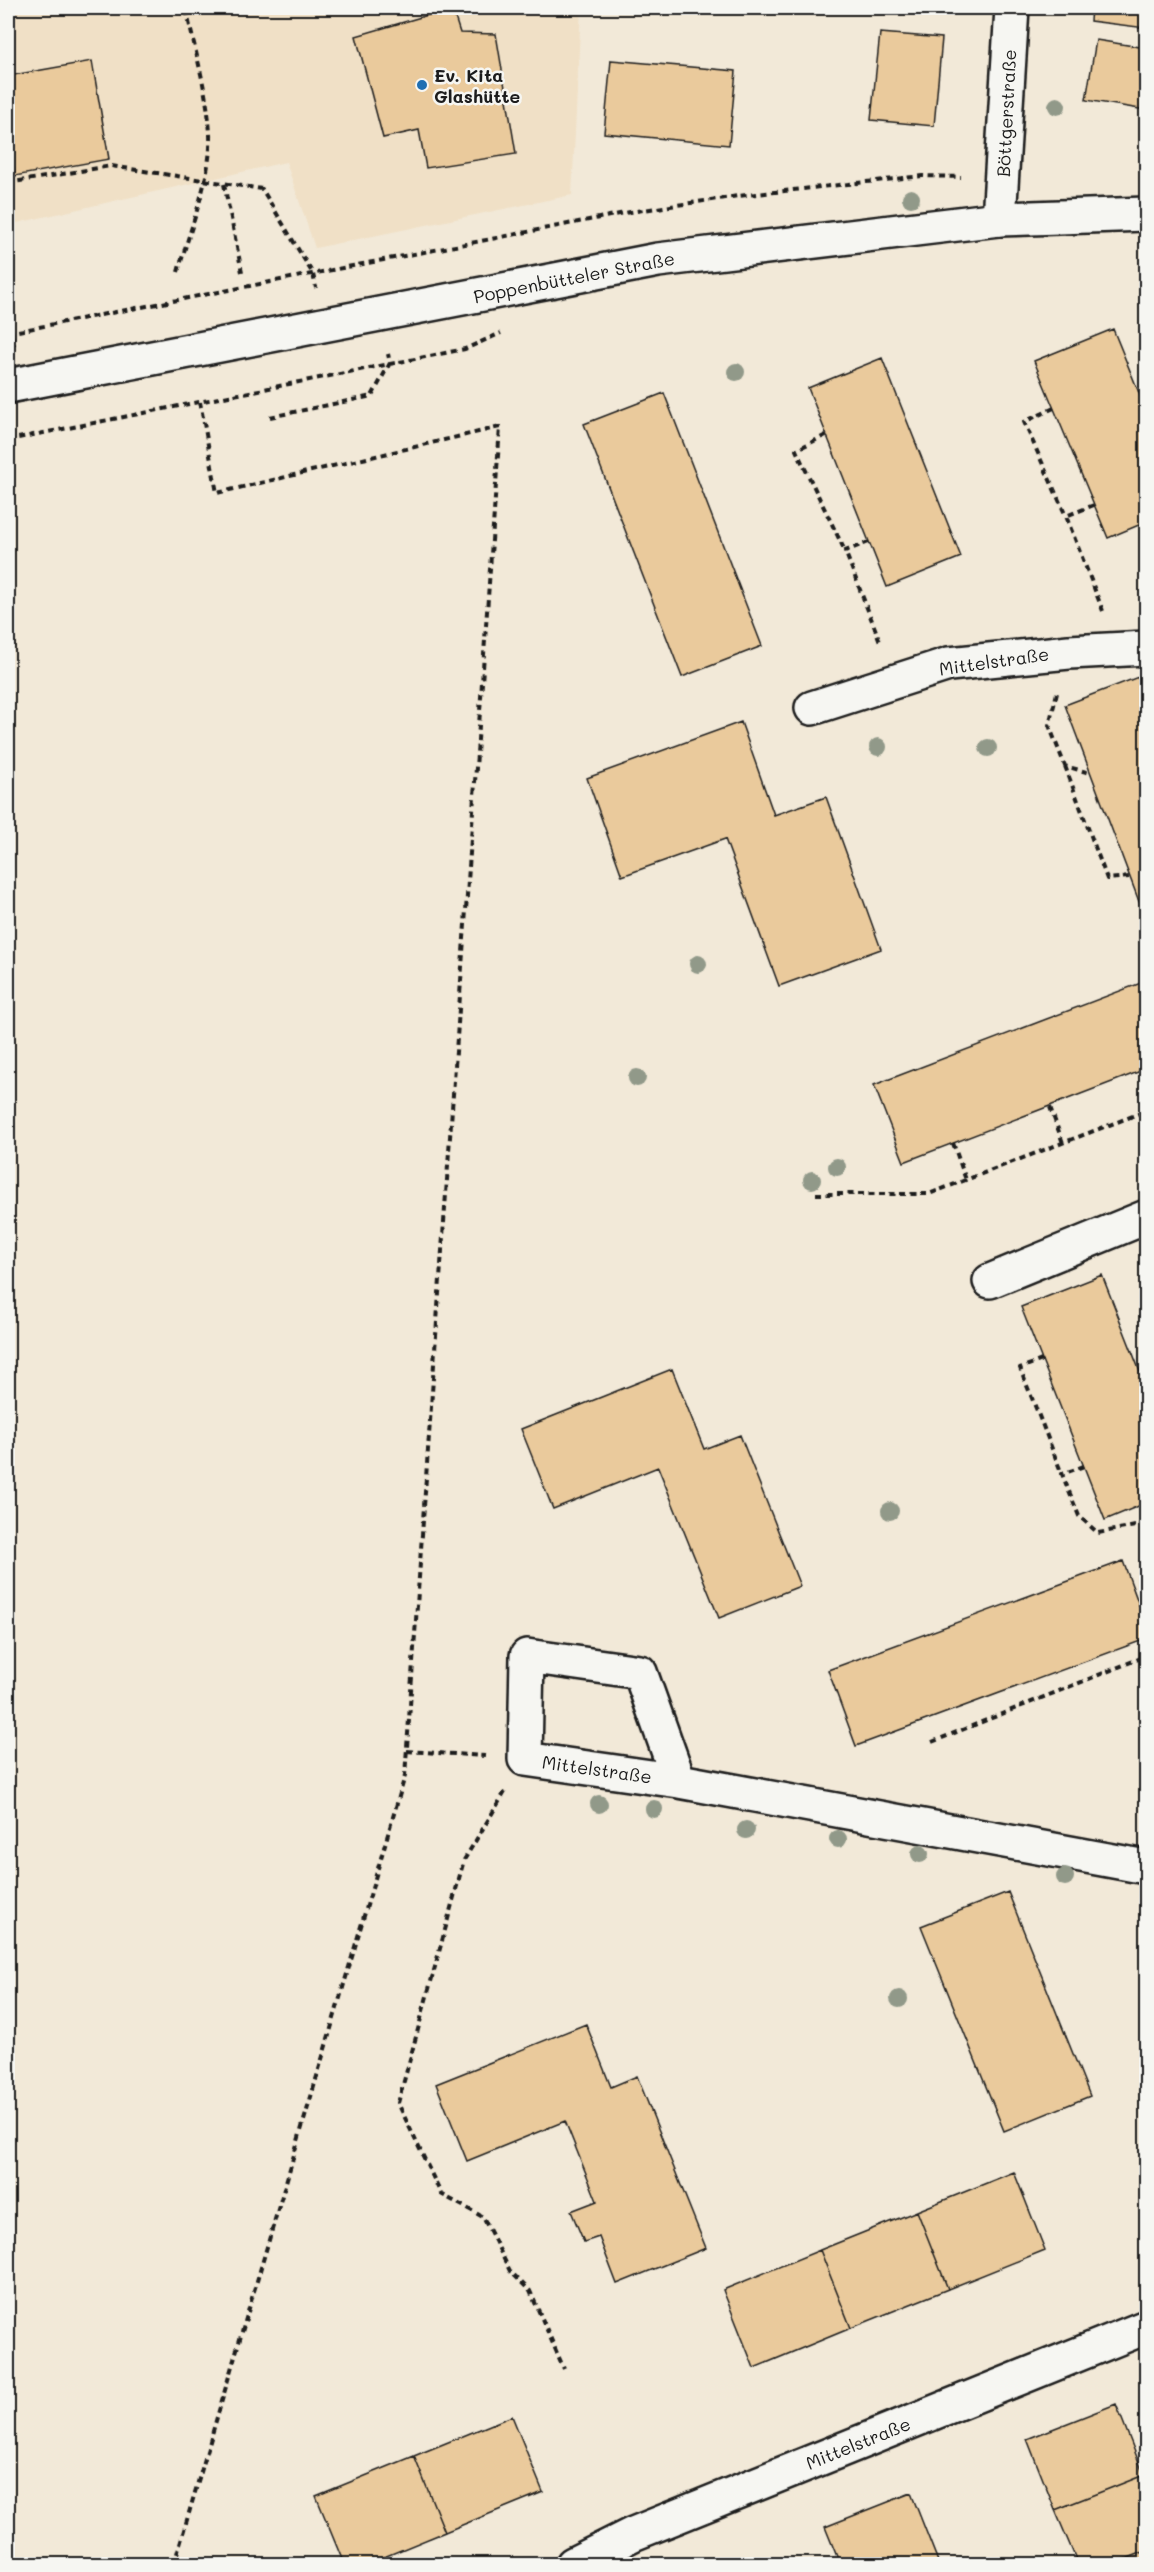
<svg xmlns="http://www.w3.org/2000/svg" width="1154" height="2572" viewBox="0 0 1154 2572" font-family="Mali,sans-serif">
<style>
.built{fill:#f0e0c6}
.building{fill:#eaca9c;stroke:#1c1c1c;stroke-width:1.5}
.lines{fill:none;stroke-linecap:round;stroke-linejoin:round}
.minor-casing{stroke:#1c1c1c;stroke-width:38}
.major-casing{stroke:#1c1c1c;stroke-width:38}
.path{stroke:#1c1c1c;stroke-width:4;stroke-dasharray:6 4.5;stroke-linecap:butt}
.minor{stroke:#f6f6f2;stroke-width:33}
.major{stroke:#f6f6f2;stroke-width:33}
.tree{fill:#919989}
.poi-dot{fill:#1f6fb2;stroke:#f6f6f2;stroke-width:2}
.labels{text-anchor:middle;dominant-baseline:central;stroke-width:5;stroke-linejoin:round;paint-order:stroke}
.poi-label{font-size:18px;font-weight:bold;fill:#1c1c1c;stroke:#f6f6f2;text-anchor:start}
.street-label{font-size:18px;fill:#1c1c1c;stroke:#f6f6f2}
</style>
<rect width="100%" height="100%" fill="#f2e9d8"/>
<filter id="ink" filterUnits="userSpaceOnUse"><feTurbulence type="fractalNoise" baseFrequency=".0167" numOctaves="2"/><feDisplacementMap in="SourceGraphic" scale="12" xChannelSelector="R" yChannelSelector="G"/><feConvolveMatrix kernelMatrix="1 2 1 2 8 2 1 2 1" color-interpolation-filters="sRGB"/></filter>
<g filter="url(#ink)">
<path class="built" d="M8 8H581L572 195 315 248 286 162 8 225Z"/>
<path class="building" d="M452 8 460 33 496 34 516 154 426 168 419 130 383 138 356 36Z
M1091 8H1146V28L1090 21Z
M880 33 942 38 934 126 871 120Z
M1096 40 1146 48V110L1086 100Z
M611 60 736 71 729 145 604 133Z
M92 61 109 159 15 176 8 133V76Z
M1113 329 1146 410V522L1108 538 1034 361Z
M882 358 961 557 887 587 808 388Z
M664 393 762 646 682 677 584 424Z
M1146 674V920L1065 705Z
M741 722 774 815 826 797 881 949 779 986 725 839 622 876 587 778Z
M1146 981V1069L904 1162 874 1085Z
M1102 1275 1146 1387V1503L1105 1520 1021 1307Z
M672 1369 704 1449 740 1435 800 1586 719 1618 658 1467 553 1509 521 1429Z
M1123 1561 1146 1624V1639L856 1746 828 1670Z
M1008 1892 1090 2096 1004 2131 921 1926Z
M586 2024 611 2087 637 2076 706 2248 617 2284 599 2237 584 2242 571 2211 597 2201 565 2121 467 2161 436 2084Z
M1014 2172 1045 2250 948 2289 917 2211Z
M917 2211 948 2289 851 2328 820 2250Z
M820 2250 851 2328 754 2368 723 2290Z
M1116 2404 1144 2475 1055 2510 1027 2439Z
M512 2416 543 2492 445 2532 414 2456Z
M414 2456 445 2532 367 2564H344L316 2496Z
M1144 2475 1146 2481V2551L1113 2564H1078L1055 2510Z
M911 2493 939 2564H840L825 2527Z
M1146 2551V2564H1113Z"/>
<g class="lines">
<g class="minor-casing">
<path id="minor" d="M999 219 1012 8
M812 708 949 664 1069 652 1146 648
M990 1281 1146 1217
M679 1781 640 1672 527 1656 525 1759 679 1781 1146 1867
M573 2564 633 2534 1146 2327"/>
</g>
<g class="major-casing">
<path id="major" d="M8 386 658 260 999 219 1146 214"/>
</g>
<path class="path" d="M8 183 111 166 262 189 313 274 316 288
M224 184 242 272
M178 272C189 232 207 189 210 148 212 107 194 48 186 8
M8 313 14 345
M8 333 630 212 738 196 922 176 961 177
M1054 408 1024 422 1066 516
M270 417 372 396 390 363 388 354
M826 435 796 450 845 551
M8 440 465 349 501 333
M1094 505 1066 516 1103 611
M869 542 845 551 881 644
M1057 693 1049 725 1065 766 1090 773
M1065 766 1107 879 1130 877
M1146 1069V1071
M1050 1107 1063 1143
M953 1143 966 1180
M816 1194H929L1146 1111
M1042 1360 1020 1368 1062 1474
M1084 1466 1062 1474 1079 1516 1098 1533 1146 1524
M932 1742 1146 1656
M407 1751 485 1756
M505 1792 464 1860 398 2103 441 2194 483 2217 510 2271 530 2291 564 2369
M174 2564 405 1776 500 427 217 493 200 402"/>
<use href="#minor" class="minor"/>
<use href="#major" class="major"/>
</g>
<g class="tree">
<circle cx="1057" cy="106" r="9"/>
<circle cx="911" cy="198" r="9"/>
<circle cx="736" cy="372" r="9"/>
<circle cx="878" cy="747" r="9"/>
<circle cx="988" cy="748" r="9"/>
<circle cx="698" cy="964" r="9"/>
<circle cx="637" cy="1078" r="9"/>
<circle cx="837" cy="1167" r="9"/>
<circle cx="812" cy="1180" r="9"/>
<circle cx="890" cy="1511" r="9"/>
<circle cx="599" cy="1804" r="9"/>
<circle cx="654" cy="1809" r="9"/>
<circle cx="746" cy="1830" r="9"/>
<circle cx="838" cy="1839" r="9"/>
<circle cx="920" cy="1854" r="9"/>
<circle cx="1065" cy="1877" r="9"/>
<circle cx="899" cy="1999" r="9"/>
</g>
</g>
<circle class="poi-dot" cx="422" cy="85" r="6"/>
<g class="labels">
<g class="poi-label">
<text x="434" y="75">Ev. Kita<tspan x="434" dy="21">Glashütte</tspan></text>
</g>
<g class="street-label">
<text transform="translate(1006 113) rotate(-87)">Böttgerstraße</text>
<text transform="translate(574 277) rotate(-11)">Poppenbütteler Straße</text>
<text transform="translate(994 661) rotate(-8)">Mittelstraße</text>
<text transform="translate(597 1769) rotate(8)">Mittelstraße</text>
<text transform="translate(858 2443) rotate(-22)">Mittelstraße</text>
</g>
</g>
<rect width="1154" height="2572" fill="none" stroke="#f6f6f2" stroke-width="30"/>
<rect x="15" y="15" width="1124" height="2542" fill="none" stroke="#1c1c1c" stroke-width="2" filter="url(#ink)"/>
</svg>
